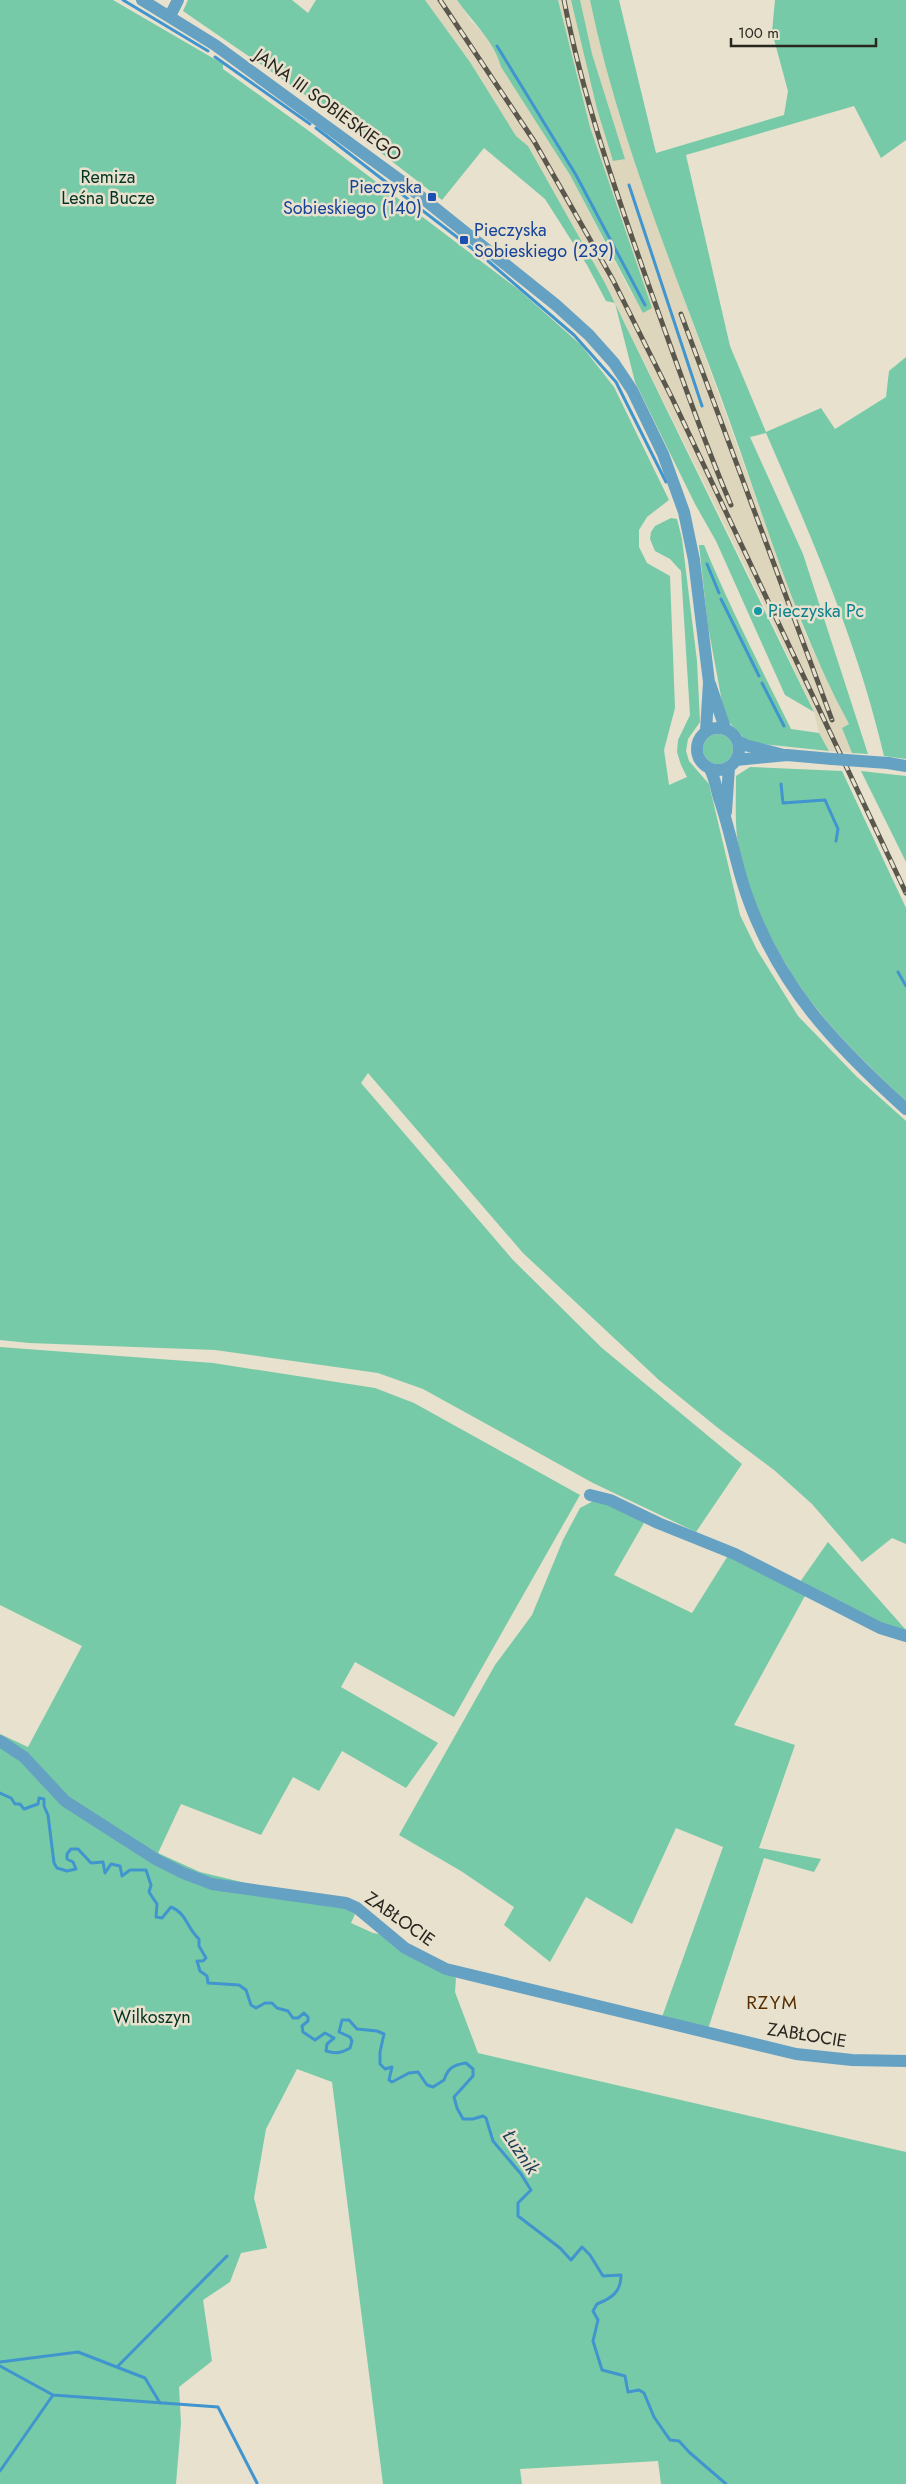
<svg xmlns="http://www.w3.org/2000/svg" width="906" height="2484" viewBox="0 0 906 2484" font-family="Jost,sans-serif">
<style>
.built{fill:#ddd6bc}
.green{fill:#77caa7}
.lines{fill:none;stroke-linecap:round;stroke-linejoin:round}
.stream{stroke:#4195ce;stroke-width:3}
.minor{stroke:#65a1c3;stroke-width:12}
.rail-casing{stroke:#5a574d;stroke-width:5}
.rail{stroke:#e7e1ce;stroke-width:3;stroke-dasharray:9;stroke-linecap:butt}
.minor-bridge{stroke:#65a1c3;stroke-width:12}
.transit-dot{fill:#1a4fb4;stroke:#e7e1ce;stroke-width:2}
.culture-dot{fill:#0f9aa8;stroke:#e7e1ce;stroke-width:2}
.labels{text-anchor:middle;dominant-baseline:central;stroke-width:5;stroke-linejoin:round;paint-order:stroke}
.street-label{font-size:18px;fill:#28261f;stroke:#e7e1ce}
.park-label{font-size:18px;fill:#033524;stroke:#e7e1ce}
.transit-label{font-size:18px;fill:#164399;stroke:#e7e1ce;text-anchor:end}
.culture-label{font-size:18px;fill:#0d838f;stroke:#e7e1ce;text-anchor:start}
.neighbourhood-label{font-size:19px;letter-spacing:1px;fill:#582f02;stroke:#e7e1ce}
.water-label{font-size:19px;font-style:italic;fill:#1e415a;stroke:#e7e1ce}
</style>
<rect width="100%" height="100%" fill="#e7e1ce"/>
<path class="built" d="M425 0H457L471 21 486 36 498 56 501 67 570 175 632 295 652 308 590 127 558 0H590L613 90 642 182 805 634 849 724 842 728 852 753 829 751 819 733 814 712 763 603 605 283 528 146 516 136 470 62Z"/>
<path class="green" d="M0 0H113L223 64V69L309 131 519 290 581 345 614 387 669 500 647 517 639 530V547L647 563 670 576 675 708 664 750 669 785 687 777 681 765 677 752 678 740 690 715 681 571 670 559 655 551 650 539 651 532 655 526 671 518 677 519 682 539 697 661 700 722 688 739 686 751 689 761 709 784 740 915 757 950 798 1016 857 1077 906 1121V1544L892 1538 862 1562 812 1504 774 1470 718 1428 659 1380 523 1253 368 1073 361 1083 513 1260 602 1348 742 1464 696 1532 593 1483 423 1389 378 1373 215 1350 29 1343 0 1340Z
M188 0H292L308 13 316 0H425L470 62 516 136 528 146 605 283 814 712 785 695 716 541 695 504 635 382 615 303 606 301 587 265 545 199 484 148 442 200 311 99 183 11Z
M457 0H558L590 127 652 308 643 313 570 175 501 67C494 40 472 22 457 0Z
M571 0H580L592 54 625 159 613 161 597 109Z
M590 0H619L656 153 784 115 788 91 772 32 775 0H906V140L881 158 854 106 686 155 730 346 766 432 821 408 835 429 886 397 889 371 906 357V759L884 756C858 644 812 538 766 433L750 437 803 554 868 754 852 753 842 728 849 724C794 622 762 509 722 400 674 269 618 137 590 0Z
M699 545H704C730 608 761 668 791 729L819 733 829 751 753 743 746 740 725 718 708 626Z
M703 749a15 15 0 1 1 30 0a15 15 0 1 1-30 0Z
M750 767 842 771 906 908V1101C841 1040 794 994 758 910 749 887 740 862 737 837 735 817 736 796 736 776Z
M861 771 906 776V862Z
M0 1347 213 1363 375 1388 414 1403 580 1495 454 1717 355 1662 341 1687 438 1743 406 1788 342 1751 319 1791 293 1777 261 1835 181 1804 158 1853 200 1872 345 1907 355 1914 351 1923 373 1933 384 1935 407 1953 456 1978 455 1992 478 2053 906 2152V2484H661L658 2461 520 2469 522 2484H383L332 2082 297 2069 266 2129 254 2198 267 2248 241 2253 230 2282 203 2300 212 2361 179 2387 181 2423 176 2484H0V1734L28 1747 82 1646 0 1605Z
M597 1499 645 1521 614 1575 692 1613 729 1554 806 1594 734 1725 795 1745 759 1848 821 1859 814 1872 764 1858 708 2029 662 2017 723 1847 676 1828 632 1924 586 1897 550 1962 504 1925 514 1907 461 1871 399 1835 495 1665 532 1615 563 1540 580 1508Z
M828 1542 906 1630 891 1629 800 1582Z"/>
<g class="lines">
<path class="stream" d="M123 0 208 51
M497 46 576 175 645 305
M215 57 310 124
M316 128 408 199
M629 185 702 406
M414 204 483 257
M488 261 574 335 616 382 666 482
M707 564 719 593
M721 599 759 676
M762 683 784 726
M781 784 783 803 825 800 838 829 836 841
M898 972 906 986
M0 1793 11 1798 15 1804H20L24 1809 38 1804 39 1798 44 1799V1806L48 1815 54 1863 57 1868 67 1871 76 1869 73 1862 67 1859V1854L71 1849H78L91 1863 103 1862 105 1873 111 1864 120 1866 122 1876 130 1870H146L151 1885 149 1892 157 1904 156 1917 162 1918 171 1907C187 1913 187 1929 199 1939V1946L206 1958 203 1961H197L200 1971 207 1976 208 1983 239 1985 246 1990 251 2005 256 2008 265 2003H272L277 2008 288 2011 293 2018H298L304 2013 308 2017V2021L302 2026 303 2032 315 2040 325 2033 334 2038 327 2044 326 2051C336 2054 341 2053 350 2048L352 2041 350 2037 339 2032 342 2020H349L357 2029 377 2031 384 2034 380 2052V2064L385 2069 392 2067 389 2080 392 2082 409 2073 418 2072 427 2085 433 2087 444 2080C448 2068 453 2065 466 2063L473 2069V2076L454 2097 457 2108 463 2119H473L483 2116 486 2118 493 2141 521 2174 531 2190 518 2203V2216L560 2248 571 2260 582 2247 590 2255 603 2276 621 2275C621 2292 612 2298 597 2304L593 2311 598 2320 593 2341 602 2370 625 2376 628 2392 639 2390 644 2393 654 2417 670 2440 679 2441 689 2452 726 2484
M0 2362 78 2352 145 2378 160 2403
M0 2366 53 2395
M117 2367 227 2256
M0 2471 53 2395 218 2407 257 2483"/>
<path class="minor" d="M142 0 215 45 400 180 556 305 589 335 614 363 632 390 663 454 684 512 694 560 709 682 706 731
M170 16 178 0
M710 684 725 728
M697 749a21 21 0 1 1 42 0a21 21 0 1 1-42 0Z
M738 741 745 745 784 755
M736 760 787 755 832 759
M888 763 906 766
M710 769C715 778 716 788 719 798 730 829 735 861 746 893 778 986 835 1045 906 1109
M726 812 729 767
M590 1495 610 1500 658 1523 735 1554 880 1628 906 1636
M0 1741 24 1757 65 1801 157 1860 183 1873 212 1884 346 1903 357 1908 405 1948 446 1969 796 2054 852 2060 906 2061"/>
<g class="rail-casing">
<path id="rail" d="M440 0 534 141 613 280 673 400 906 893
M564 0C583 99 617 195 650 289 676 361 701 435 731 505
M681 314 832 720"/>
</g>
<use href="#rail" class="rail"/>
<path class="minor-bridge" d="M832 759 888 763"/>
</g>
<g class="transit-dot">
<rect x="427" y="192" width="10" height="10" rx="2.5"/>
<rect x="459" y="235" width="10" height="10" rx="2.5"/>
</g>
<circle class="culture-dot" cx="758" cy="611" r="5"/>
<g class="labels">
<g class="street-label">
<text transform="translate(328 105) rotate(36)">JANA III SOBIESKIEGO</text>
<text transform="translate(400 1919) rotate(35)">ZABŁOCIE</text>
<text transform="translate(807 2035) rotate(9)">ZABŁOCIE</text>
</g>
<g class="park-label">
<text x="108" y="177">Remiza<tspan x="108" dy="21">Leśna Bucze</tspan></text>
<text x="152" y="2017">Wilkoszyn</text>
</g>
<g class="transit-label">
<text x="422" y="187">Pieczyska<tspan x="422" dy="21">Sobieskiego (140)</tspan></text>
<text x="474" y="230" text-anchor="start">Pieczyska<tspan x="474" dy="21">Sobieskiego (239)</tspan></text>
</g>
<g class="culture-label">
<text x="768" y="611">Pieczyska Pc</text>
</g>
<g class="neighbourhood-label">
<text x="772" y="2002">RZYM</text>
</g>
<g class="water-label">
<text transform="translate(521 2152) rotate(56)">Łużnik</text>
</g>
</g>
<path d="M731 38v8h145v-8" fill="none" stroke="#28261f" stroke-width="2.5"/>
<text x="738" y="38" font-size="15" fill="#28261f" stroke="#e7e1ce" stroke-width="4" paint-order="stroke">100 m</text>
</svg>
